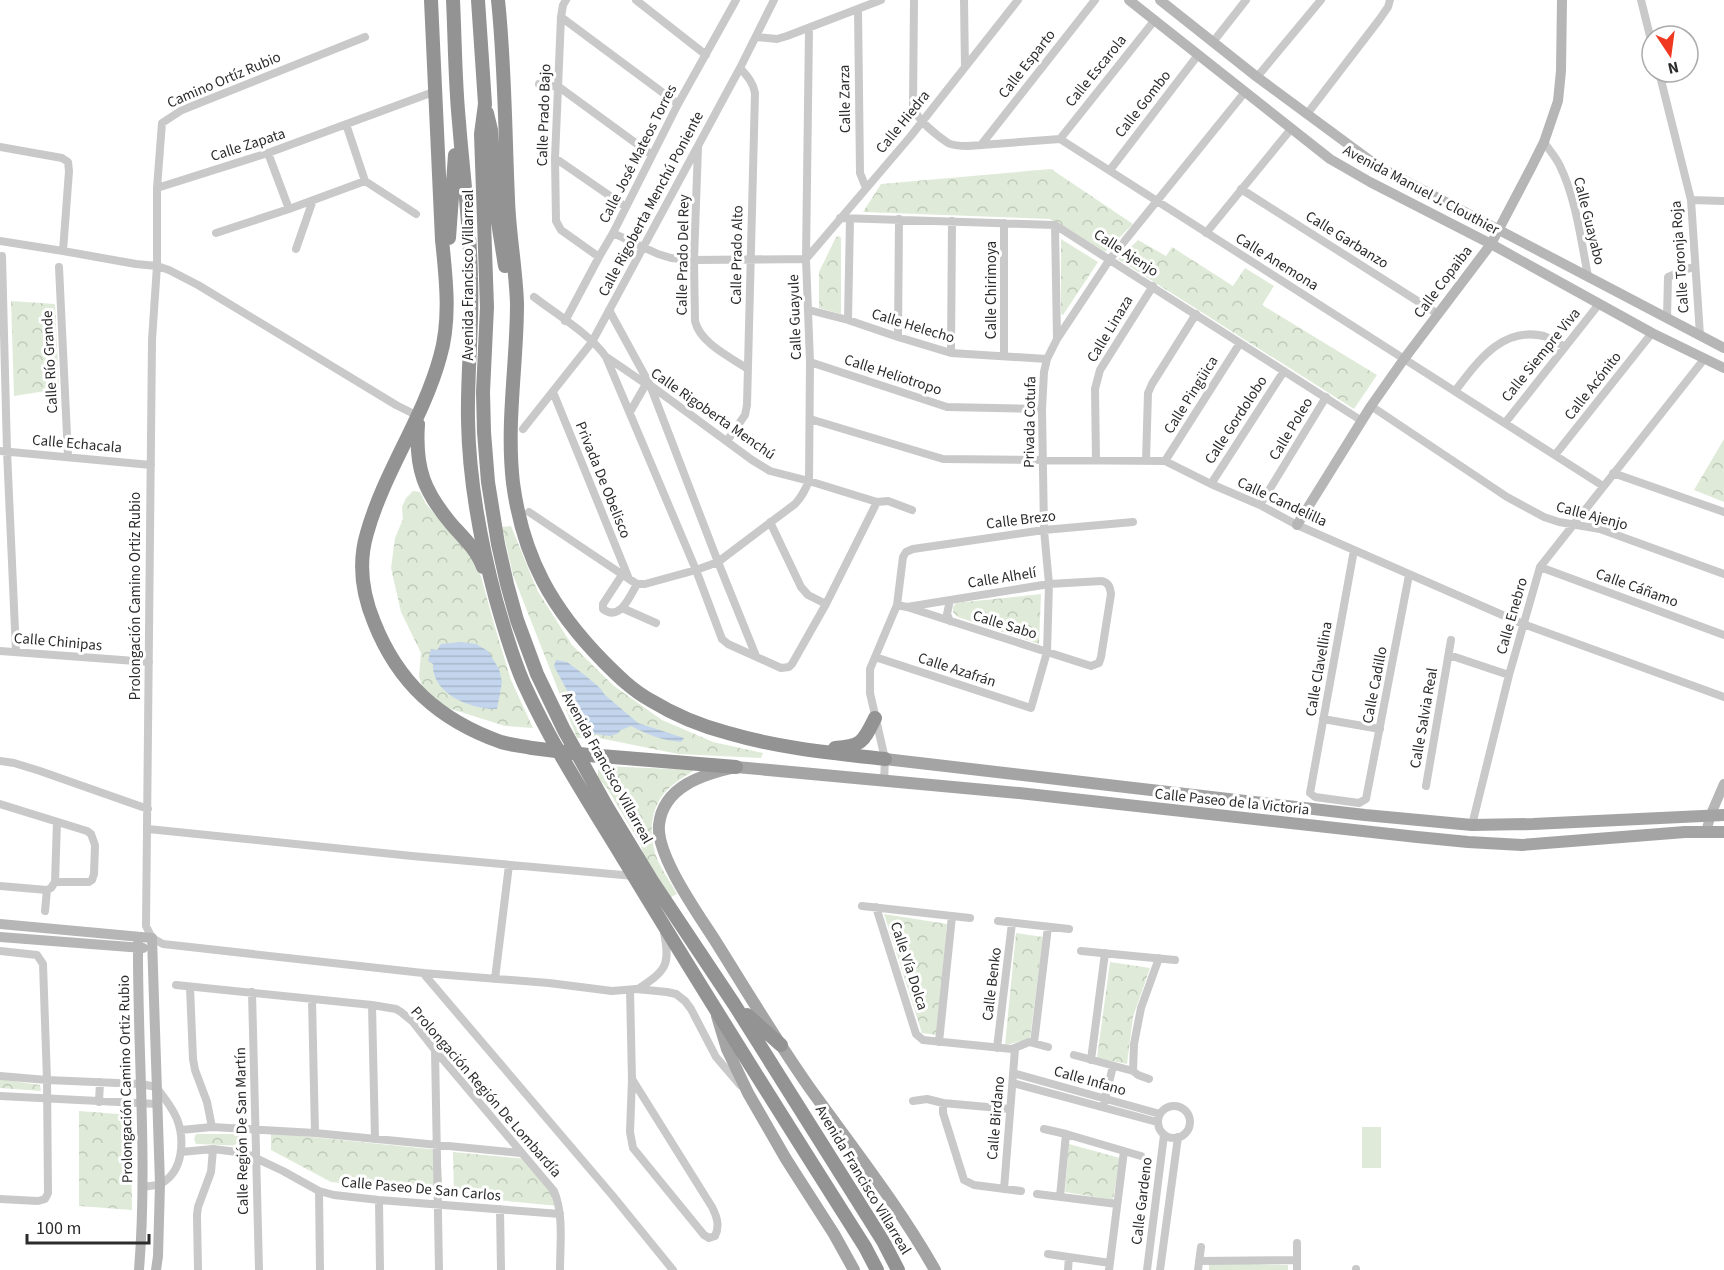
<svg xmlns="http://www.w3.org/2000/svg" width="1724" height="1270" viewBox="0 0 1724 1270" font-family="'Source Sans 3',sans-serif">
<style>
.park{fill:url(#park-crowns)}
.garden{fill:#dfebd8}
.water{fill:url(#water-rules)}
.lines{fill:none;stroke-linecap:round;stroke-linejoin:round}
.street{stroke:#c9c9c9;stroke-width:8}
.secondary{stroke:#b6b6b6;stroke-width:10}
.primary{stroke:#a4a4a4;stroke-width:12}
.highway{stroke:#939393;stroke-width:14}
.highway-bridge{stroke:#939393;stroke-width:14}
.labels{text-anchor:middle;dominant-baseline:central;stroke-width:6;stroke-linejoin:round;paint-order:stroke}
.street-label{font-size:15px;fill:#2c2c2c;stroke:#fff}
</style>
<defs>
<pattern id="park-crowns" width="20" height="18" patternUnits="userSpaceOnUse" patternTransform="scale(1.5)"><rect width="20" height="18" fill="#dfebd8"/><path d="M2 6a3 3 0 1 1 6 0M12 15a3 3 0 1 1 6 0" fill="none" stroke="#c0caba"/></pattern>
<pattern id="water-rules" width="6" height="5" patternUnits="userSpaceOnUse" patternTransform="scale(1.5)"><rect width="6" height="5" fill="#c3d5ed"/><path d="M0 2.5h6" fill="none" stroke="#a8b7cb"/></pattern>
</defs>
<rect width="100%" height="100%" fill="#fff"/>
<path class="park" d="M1051 169 1133 224 1105 252 1050 219 863 212 881 184Z
M839 236 841 238V314L819 308V272L836 237Z
M1061 239 1098 262 1063 315 1061 314Z
M1138 240 1166 256 1172 247 1233 286 1245 268 1274 286 1262 305 1377 375 1354 409 1118 259Z
M11 301 55 304 59 389 14 396Z
M1724 439V502L1694 490Z
M413 491 420 492 426 504 477 562 494 624 511 680 533 728 505 726 445 707 422 686 419 676 421 653 401 612 391 568 395 538 403 519 402 507 406 498Z
M511 526 537 590 572 645 614 686 662 720 713 742 763 753 761 758 678 754 599 738H577L513 575 502 527Z
M1041 594 1039 644 958 617 953 612V607L956 603Z
M603 766 694 770C686 776 675 782 667 790 649 808 648 838 658 861 663 872 671 883 677 894L671 897 645 858 640 843 607 788 598 778V770Z
M884 914 947 924 937 1035 922 1033Z
M1016 933 1043 937 1030 1039 1005 1045Z
M1110 962 1150 968 1133 1017 1127 1064 1097 1058Z
M0 1079 40 1085 41 1091 0 1088Z
M79 1111 131 1115 132 1210 79 1206Z
M271 1133 440 1150 443 1195 331 1182 271 1150Z
M196 1134H248V1146L196 1144 194 1139Z
M1069 1144 1120 1158 1113 1200 1065 1192Z
M453 1152 527 1159 557 1194 559 1206 454 1196Z
M1209 1263 1288 1265V1270H1209Z"/>
<path class="garden" d="M1362 1127H1381V1168H1362Z"/>
<path class="water" d="M461 642 476 644 488 651 499 669 502 682 497 709C472 710 431 694 433 664L428 661 431 649 437 650 441 644Z
M556 660 567 662 586 676 600 688 605 695 638 723 684 738 681 742C661 740 649 735 631 726L621 730 617 734 609 736 596 734H581L578 730V711L554 666Z"/>
<g class="lines">
<path class="street" d="M566 0 563 5 561 17 555 158 556 221 561 230 599 257
M636 0 706 55
M914 0 913 106C917 120 936 135 948 143 954 146 961 146 968 146L1060 139 1603 486
M964 0 965 67
M1641 0 1652 44
M858 9 860 173 866 188
M561 17 678 104
M365 37 182 110 162 123 157 188V266L152 340 146 926 152 938 163 944 423 973 549 983 612 991 636 989 667 992 676 994 685 1001 691 1009 716 1057 740 1085
M756 37 777 39 787 36 881 0
M1213 42 1246 0
M1659 72 1691 200 1700 335
M1257 77 1321 0
M539 84 559 87 652 155
M1307 114 1379 20 1388 7 1390 0
M346 124 365 181
M1060 139 1154 21
M1544 142C1549 150 1556 157 1560 166 1576 199 1581 240 1588 276
M981 145 1095 0
M0 147 62 158 68 162 69 171 63 251
M698 147 694 260 695 321C700 343 730 357 748 369
M268 153 289 209
M555 158 626 207
M1110 170 1198 55
M157 188 268 153 436 91
M1241 189 1438 314
M1691 200 1724 201
M840 218 1055 225 1362 421
M1055 225 1057 338
M216 233 289 209 365 181 416 214
M613 233 658 254 671 258 694 260 806 259 910 137 1018 0
M1206 233 1291 129
M0 241 63 251 136 264 157 266 169 270 198 285 396 405 418 416
M296 249 313 200
M2 256 7 451 16 652
M59 267 68 456
M534 297C556 314 591 335 606 357L696 570 722 639 728 644 781 668 789 667 792 664 826 604 877 502
M609 310 650 385 718 562 756 656
M809 310 848 320 898 337 951 353 1047 359
M1667 318 1668 277 1695 266
M848 320 850 219
M565 321 599 257 613 233 678 104 736 0
M898 337 899 219
M951 353 952 221
M1004 356V223
M608 358 646 384 650 385 752 460 770 471 809 481 877 502 888 501 912 510
M810 362 947 407 1042 409
M1455 391C1477 363 1501 326 1544 336 1551 338 1558 343 1565 347
M553 392 629 579
M1371 406 1507 497 1544 517 1559 522 1600 529 1724 574
M630 412 646 384
M810 419 943 459 1165 461 1211 484 1260 505 1297 525 1523 624 1724 697
M1505 423 1599 304
M523 429 592 342 740 68 774 0
M727 441 745 415 747 405 755 93C753 82 747 76 740 68
M0 451 151 465
M1555 455 1652 333
M1096 460 1095 389 1100 370 1153 286
M1146 460 1148 393 1152 384 1196 314
M1165 461 1240 343
M1613 473 1724 512
M1211 484 1284 371
M1260 505 1326 397
M529 512 629 579 637 584H645L696 570 718 562 795 504C802 497 805 490 809 481L810 362 806 259 809 29
M770 522 801 587 808 595 826 604
M1354 550 1310 793 1315 797 1359 803 1366 799 1409 575
M1540 567 1724 635
M622 575 603 604V609C620 622 630 596 637 584
M897 605 907 607 1091 666 1099 663 1101 657 1111 594C1110 587 1109 583 1102 581L1049 584 907 607
M622 608 656 623
M950 621 947 614 950 600
M0 651 149 662
M1449 655 1509 675
M875 657 1031 708 1047 652 1049 584 1044 530 1042 409 1044 372 1047 359 1057 339 1110 259 1245 92
M1323 719 1380 729
M0 761 14 763 40 771 148 809
M884 782 885 759 870 693V669L897 605 903 557 906 552 913 549 1044 530 1133 522
M1426 786 1451 640
M0 804 87 831 91 834 95 845 94 874 92 880 89 882H55L51 888 47 890 0 886
M1472 825 1509 675 1540 567 1705 358
M148 829 412 856 634 876
M55 882 57 822
M862 906 970 918
M876 907 916 1034 923 1040 1012 1049 1029 1042 1048 1047
M45 911 47 890
M998 921 1069 929
M0 951 37 955 43 964 47 1080 48 1193 45 1199 38 1201 0 1199
M1081 951 1175 960
M423 973 612 1195 673 1270
M495 979 509 865
M176 985 372 1005 396 1009 401 1012 413 1022 435 1050 554 1191C564 1215 560 1244 560 1270
M190 987 193 1059 195 1070 207 1102 212 1127
M638 989C665 971 671 966 664 933
M630 990 632 1079 630 1132 633 1148 704 1235 709 1238 715 1236C720 1226 717 1217 712 1207L632 1079
M252 992 259 1270
M312 999 315 1133
M372 1005 375 1139
M939 1042 952 916
M1034 1043 1048 927
M997 1048 1012 923
M435 1050 439 1270
M1074 1055 1133 1071 1138 1075 1149 1079
M1091 1060 1105 953
M1133 1071 1134 1044 1141 1008 1159 958
M1013 1073 1160 1114
M0 1076 47 1080 141 1084 156 1087C164 1097 172 1107 177 1119 185 1140 183 1171 162 1183 156 1186 149 1186 143 1187
M1013 1083 1157 1122
M0 1096 157 1104
M913 1101 927 1099 943 1103 1010 1109
M99 1102 100 1082
M943 1103V1113L964 1180 974 1185 1021 1191
M1104 1103 1113 1066
M1158 1122a16 16 0 1 1 32 0a16 16 0 1 1-32 0Z
M1044 1129 1066 1134 1141 1156
M181 1130 212 1127 315 1133 521 1153
M181 1152 213 1149 245 1153 283 1171 319 1191 334 1195 379 1200 560 1214
M1004 1189 1015 1049
M319 1191 320 1270
M1037 1194 1117 1204
M1060 1197 1066 1134
M379 1200 380 1270
M500 1209 501 1270
M1297 1243V1270
M1048 1254 1110 1263
M1199 1261 1297 1260
M1356 1269V1270
M198 1270 197 1215 198 1207 211 1172 213 1149
M1068 1270 1069 1257
M1109 1270 1124 1151
M1147 1270 1164 1135
M1160 1270 1178 1137
M1198 1270 1201 1247"/>
<path class="secondary" d="M1129 0 1330 159 1370 182 1491 244 1652 333 1724 368
M1160 0 1257 77 1379 167 1724 348
M1297 525 1371 406 1404 359 1491 244 1532 166 1544 142 1558 101 1561 71 1562 0
M1706 832 1711 814 1724 784
M0 924 152 938 160 1184 158 1256 156 1270
M0 937 143 948
M138 937C137 1048 148 1159 139 1270"/>
<path class="primary" d="M885 759 1365 815 1472 825 1533 824 1724 815
M717 1016 727 1049 748 1093 786 1159 834 1234 854 1270
M935 1270C898 1205 852 1147 809 1087 776 1040 746 990 716 942 699 915 656 856 659 825 663 786 704 774 736 767L1019 793 1417 837 1468 842 1522 845 1685 832H1724"/>
<path class="highway" d="M431 0 442 240C446 278 451 320 440 357 423 419 384 472 367 533 358 563 362 593 374 622 398 683 439 720 501 742 511 745 522 746 532 748
M453 0C455 41 455 82 459 122 463 174 470 225 471 277 473 325 467 372 468 420 469 482 480 540 496 600 504 628 512 657 524 684 555 752 597 814 635 878 710 1002 787 1124 865 1247L877 1270
M478 0 485 104 481 134 487 307 483 392 484 432 488 482 498 544 507 584 517 620 537 674 564 730 607 807 652 881 734 1004 883 1241 898 1270
M498 0C505 66 505 133 508 199 509 234 516 269 517 304 517 364 506 423 513 483 523 558 552 609 604 662 618 676 632 690 650 700 673 714 701 726 728 733 779 748 832 753 885 759
M487 113 491 130 497 216 505 266
M449 238 455 155
M418 424C415 469 424 492 453 526 465 539 477 551 483 567
M835 748C862 746 863 742 875 718
M588 755 736 767
M747 1015 781 1045"/>
<path class="highway-bridge" d="M532 748 588 755"/>
</g>
<g class="labels">
<g class="street-label">
<text transform="translate(1027 64) rotate(-52)">Calle Esparto</text>
<text transform="translate(1096 71) rotate(-51)">Calle Escarola</text>
<text transform="translate(224 80) rotate(-23)">Camino Ortíz Rubio</text>
<text transform="translate(845 99) rotate(-91)">Calle Zarza</text>
<text transform="translate(1143 104) rotate(-52)">Calle Gombo</text>
<text transform="translate(544 115) rotate(-88)">Calle Prado Bajo</text>
<text transform="translate(903 122) rotate(-51)">Calle Hiedra</text>
<text transform="translate(248 145) rotate(-18)">Calle Zapata</text>
<text transform="translate(638 154) rotate(-63)">Calle José Mateos Torres</text>
<text transform="translate(1421 190) rotate(28)">Avenida Manuel J. Clouthier</text>
<text transform="translate(651 204) rotate(-62)">Calle Rigoberta Menchú Poniente</text>
<text transform="translate(1589 221) rotate(76)">Calle Guayabo</text>
<text transform="translate(1347 240) rotate(32)">Calle Garbanzo</text>
<text transform="translate(1126 253) rotate(33)">Calle Ajenjo</text>
<text transform="translate(683 255) rotate(-89)">Calle Prado Del Rey</text>
<text transform="translate(737 255) rotate(-89)">Calle Prado Alto</text>
<text transform="translate(1680 257) rotate(-94)">Calle Toronja Roja</text>
<text transform="translate(1277 262) rotate(32)">Calle Anemona</text>
<text transform="translate(468 275) rotate(-90)">Avenida Francisco Villarreal</text>
<text transform="translate(1443 282) rotate(-53)">Calle Copaiba</text>
<text transform="translate(991 290) rotate(-90)">Calle Chirimoya</text>
<text transform="translate(795 317) rotate(-92)">Calle Guayule</text>
<text transform="translate(913 326) rotate(17)">Calle Helecho</text>
<text transform="translate(1110 329) rotate(-59)">Calle Linaza</text>
<text transform="translate(1541 355) rotate(-51)">Calle Siempre Viva</text>
<text transform="translate(50 362) rotate(-93)">Calle Río Grande</text>
<text transform="translate(893 375) rotate(18)">Calle Heliotropo</text>
<text transform="translate(1593 386) rotate(-52)">Calle Acónito</text>
<text transform="translate(1191 395) rotate(-58)">Calle Pingüica</text>
<text transform="translate(713 414) rotate(35)">Calle Rigoberta Menchú</text>
<text transform="translate(1236 420) rotate(-57)">Calle Gordolobo</text>
<text transform="translate(1030 422) rotate(-89)">Privada Cotufa</text>
<text transform="translate(1291 429) rotate(-59)">Calle Poleo</text>
<text transform="translate(77 444) rotate(5)">Calle Echacala</text>
<text transform="translate(603 480) rotate(68)">Privada De Obelisco</text>
<text transform="translate(1282 502) rotate(25)">Calle Candelilla</text>
<text transform="translate(1592 516) rotate(15)">Calle Ajenjo</text>
<text transform="translate(1021 520) rotate(-7)">Calle Brezo</text>
<text transform="translate(1002 578) rotate(-9)">Calle Alhelí</text>
<text transform="translate(1637 588) rotate(20)">Calle Cáñamo</text>
<text transform="translate(135 596) rotate(-90)">Prolongación Camino Ortiz Rubio</text>
<text transform="translate(1512 616) rotate(-74)">Calle Enebro</text>
<text transform="translate(1005 625) rotate(17)">Calle Sabo</text>
<text transform="translate(58 642) rotate(5)">Calle Chinipas</text>
<text transform="translate(1319 669) rotate(-80)">Calle Clavellina</text>
<text transform="translate(957 670) rotate(18)">Calle Azafrán</text>
<text transform="translate(1375 685) rotate(-79)">Calle Cadillo</text>
<text transform="translate(1424 718) rotate(-80)">Calle Salvia Real</text>
<text transform="translate(607 768) rotate(61)">Avenida Francisco Villarreal</text>
<text transform="translate(1232 802) rotate(6)">Calle Paseo de la Victoria</text>
<text transform="translate(909 966) rotate(72)">Calle Vía Dolca</text>
<text transform="translate(992 984) rotate(-83)">Calle Benko</text>
<text transform="translate(126 1079) rotate(-91)">Prolongación Camino Ortiz Rubio</text>
<text transform="translate(1090 1081) rotate(16)">Calle Infano</text>
<text transform="translate(486 1092) rotate(49)">Prolongación Región De Lombardía</text>
<text transform="translate(996 1118) rotate(-85)">Calle Birdano</text>
<text transform="translate(242 1131) rotate(-91)">Calle Región De San Martín</text>
<text transform="translate(863 1180) rotate(59)">Avenida Francisco Villarreal</text>
<text transform="translate(421 1189) rotate(5)">Calle Paseo De San Carlos</text>
<text transform="translate(1142 1201) rotate(-83)">Calle Gardeno</text>
</g>
</g>
<g transform="translate(1670 54) rotate(167)"><circle r="28" fill="#ffffff" stroke="#ababab" stroke-width="1.5"/>
<path d="M0-4.5L10 22L0 15L-10 22Z" fill="#f03821"/>
<text y="-9" font-size="16" font-weight="bold" text-anchor="middle" fill="#2c2c2c">N</text>
</g>
<path d="M27 1234v9h122v-9" fill="none" stroke="#2c2c2c" stroke-width="3"/>
<text x="36" y="1234" font-size="18" fill="#2c2c2c" stroke="#ffffff" stroke-width="4.5" paint-order="stroke">100 m</text>
</svg>
